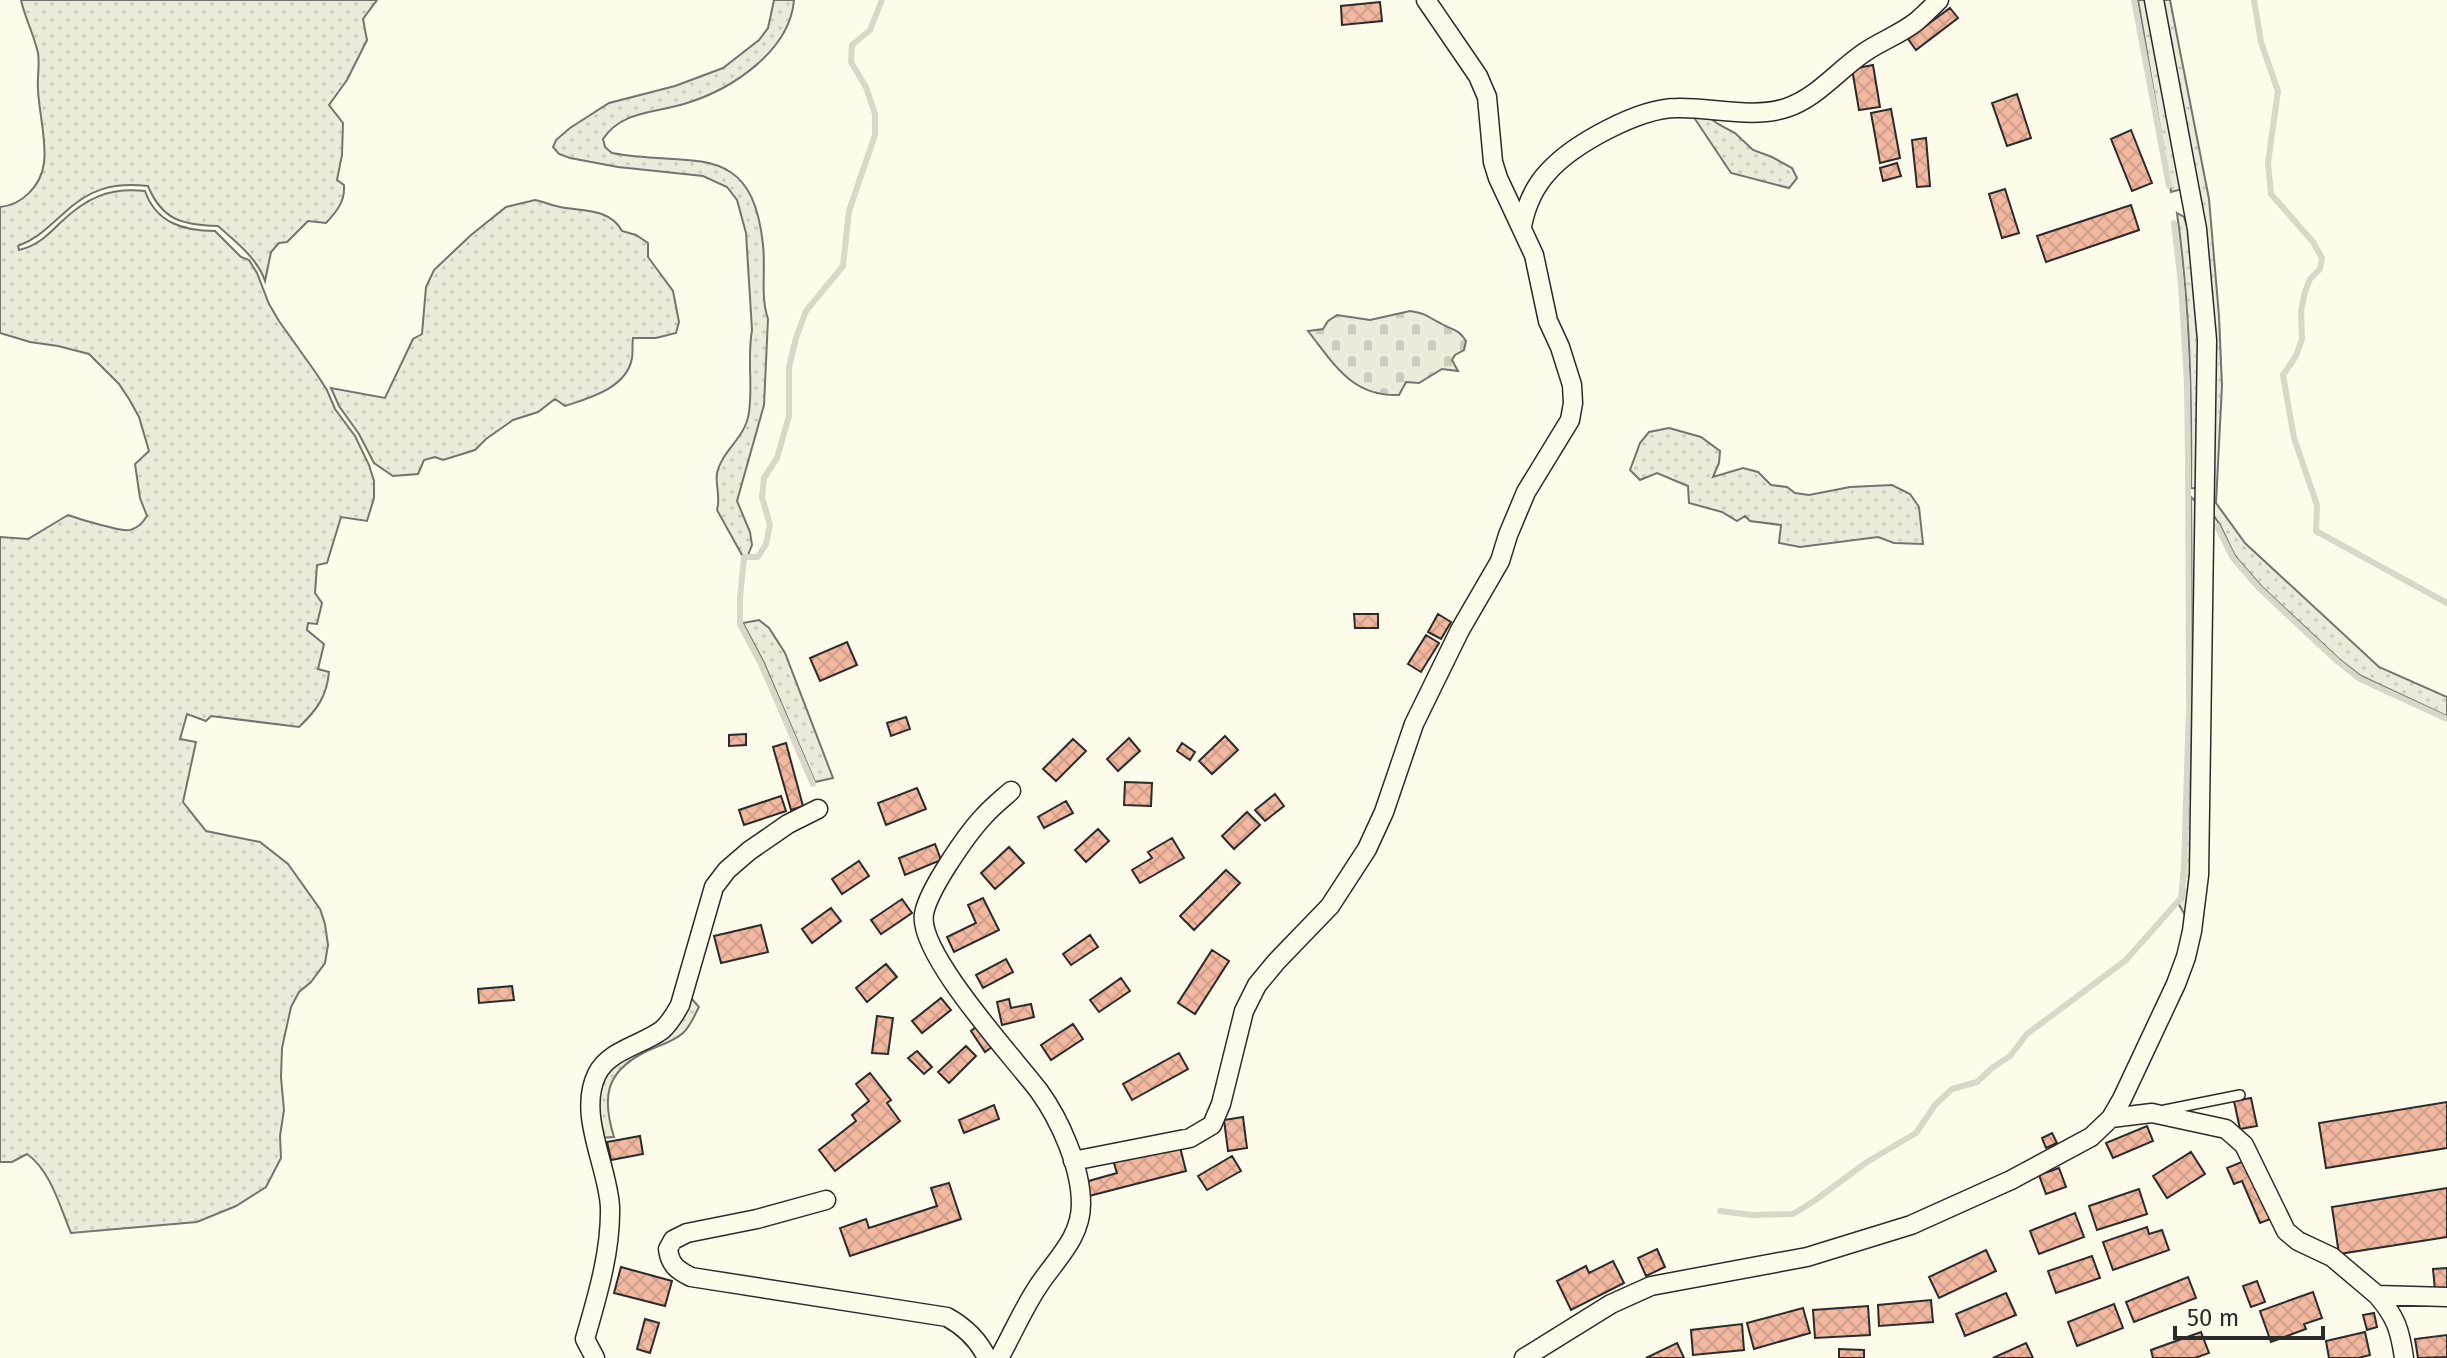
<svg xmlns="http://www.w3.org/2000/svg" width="2447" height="1358" viewBox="0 0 2447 1358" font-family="'Fira Sans',sans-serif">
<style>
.grass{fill:url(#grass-dots);stroke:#74746e;stroke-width:2}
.cemetery{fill:url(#cemetery-stones);stroke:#74746e;stroke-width:2}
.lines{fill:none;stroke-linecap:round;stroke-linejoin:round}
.stream{stroke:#d8d7c9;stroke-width:6}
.building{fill:url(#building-cross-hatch);stroke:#2b2b2b;stroke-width:2}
.lane-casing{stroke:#2b2b2b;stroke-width:12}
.street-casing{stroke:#2b2b2b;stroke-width:21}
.lane{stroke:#fdfbea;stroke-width:9}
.street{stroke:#fdfbea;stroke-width:18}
</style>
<defs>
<pattern id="grass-dots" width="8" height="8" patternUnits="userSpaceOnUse" patternTransform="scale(2)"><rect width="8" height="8" fill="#ecebdb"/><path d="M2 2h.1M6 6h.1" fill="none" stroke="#cbcabc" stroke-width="1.8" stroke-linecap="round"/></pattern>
<pattern id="cemetery-stones" width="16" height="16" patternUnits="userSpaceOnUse" patternTransform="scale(2)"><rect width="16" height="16" fill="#ecebdb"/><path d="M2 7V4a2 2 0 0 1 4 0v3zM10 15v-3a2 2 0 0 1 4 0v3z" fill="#cbcabc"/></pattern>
<pattern id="building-cross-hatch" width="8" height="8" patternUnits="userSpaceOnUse" patternTransform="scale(2)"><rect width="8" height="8" fill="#f2b8a0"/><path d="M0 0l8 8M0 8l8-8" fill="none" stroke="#d09e8a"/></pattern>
</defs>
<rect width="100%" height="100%" fill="#fdfbea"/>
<path class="grass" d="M21 0H377L363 19 367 40 347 80 329 105 343 123 342 155 337 180 344 185C345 202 337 211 326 223L308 221 287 242 279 243 271 252 265 281C258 259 235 241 218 226 182 225 162 220 148 186 113 182 89 189 63 214 48 227 37 239 18 246L19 250C37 246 48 235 60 223 86 198 109 187 145 191 156 223 184 231 215 231L241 257 249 260 257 273 269 304 279 321 316 373 327 390 335 409 355 436 369 465 374 481V498L367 521 341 517 327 563 317 565 315 593 322 603 317 624 308 623 307 630 324 644 318 669 329 672C327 696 317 710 299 727L211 716 206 721 187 714 180 739 196 742 183 802 206 831 260 842 288 864 320 909 325 924 328 945 325 963 311 982 299 992 291 1007 282 1048 281 1078 284 1110 280 1136 281 1158 266 1187 236 1206 197 1222 71 1233C60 1207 51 1171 27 1154L12 1162H0V537L28 539 68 515C79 519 89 522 101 525 121 529 133 538 147 516L140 498 135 464 149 451 139 417 129 399 119 384 89 354 58 346 30 342 0 333V207C22 205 41 186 44 163 47 142 39 112 38 90 37 78 40 64 38 53 34 35 25 18 21 0Z
M774 0H794C790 51 732 89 687 103 657 113 622 110 603 139L605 147 612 153C690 168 752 137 763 245 766 270 760 295 768 319L764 405 737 501 750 532 752 545 748 555H742L717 510C721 497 715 484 717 473 722 450 746 438 749 412 753 385 747 357 752 330L746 233 737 200 727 187 703 176 618 167 570 158 559 154 553 147 556 140 570 128 609 103 675 86 723 68 759 40 768 28Z
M2138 0H2150L2182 189 2171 192Z
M2160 0H2170L2209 199 2219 316 2222 386 2216 503 2245 543 2379 667 2447 697V716L2361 676 2339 659 2261 586 2235 556 2220 525 2212 513 2213 386Z
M1691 113 1705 114 1718 124 1735 133 1753 150 1772 157 1792 168 1797 178 1789 188 1731 173Z
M535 200C545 202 555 207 566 208 587 211 611 210 622 231L636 235 648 243V257L673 291 679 322 676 333 656 338H633C632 345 633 352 632 358 627 388 589 398 565 406L555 399 538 412 513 420 486 439 475 450 443 460 435 457 424 460 418 474 393 476 374 463 359 434 339 406 331 388 385 398 413 339 422 334 426 287 434 270 471 235 506 207Z
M2177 213 2184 217 2189 232 2200 339V489L2191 488C2192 394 2190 306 2177 213Z
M1669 428 1701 437 1720 451 1719 463 1713 477 1743 468 1758 472 1771 485 1787 487 1795 493 1809 495 1850 487 1892 485 1910 494 1919 507 1923 544 1894 543 1878 537 1800 547 1779 543 1781 525 1750 521 1745 516 1737 521 1722 512 1689 503 1688 486 1657 473 1640 480 1630 470 1640 443 1649 432Z
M2191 497 2200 506 2189 922 2178 903 2183 899C2192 765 2192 631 2191 497Z
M759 620 769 628 785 653 833 778 815 782 764 663 743 623Z
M691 998 699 1007C694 1016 690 1027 683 1033 672 1043 656 1046 643 1053 605 1073 602 1098 614 1137L599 1138 597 1117 600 1079Z"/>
<path class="cemetery" d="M1410 311C1428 314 1426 316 1440 323 1452 330 1459 329 1466 341L1464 350 1455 355 1452 360 1458 371 1442 369 1419 383 1406 382 1399 395C1352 397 1334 364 1308 331L1323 329 1328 321 1337 315 1370 320Z"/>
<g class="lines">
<path class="stream" d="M2134 0 2169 186
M2254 0 2261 42 2278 91 2268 163 2271 194 2313 242 2322 258 2320 269 2310 279 2305 292 2301 311 2302 339 2296 356 2283 375 2294 438 2317 505 2316 531 2447 603
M2217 526 2233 558 2259 588 2337 661 2360 679 2447 719
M813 784 761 664 740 624V598L744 557H758L766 544 770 525 762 497 764 478 777 458 789 416V367L796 338 806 311 843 266 849 211 875 135V114L866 87 851 62 852 45 870 30 882 0
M1720 1211 1752 1215 1793 1214 1814 1201 1867 1162 1916 1133 1935 1105 1952 1089 1977 1082 1992 1068 2010 1056 2027 1034 2126 960 2181 898 2184 867 2189 707 2188 461 2187 383 2181 284 2174 223"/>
</g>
<path class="building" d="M1380 2 1382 21 1342 25 1341 6Z
M1950 8 1958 18 1916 50 1908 39Z
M1873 65 1880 107 1859 110 1852 69Z
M2017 94 2031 138 2007 146 1992 103Z
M1891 109 1900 158 1880 163 1871 113Z
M2131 130 2152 183 2132 191 2111 139Z
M1926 138 1930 186 1917 187 1912 140Z
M1897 163 1901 176 1883 181 1880 168Z
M2005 189 2019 233 2002 238 1989 194Z
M2131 205 2139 230 2046 262 2037 236Z
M1354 614H1378V628H1355Z
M1438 614 1451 622 1441 639 1428 632Z
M1426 635 1439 643 1421 672 1408 664Z
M847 642 857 665 820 681 810 658Z
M906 717 910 729 891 736 887 723Z
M746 734V745L729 746V735Z
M1225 736 1238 750 1212 774 1199 761Z
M1129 738 1140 751 1118 771 1107 759Z
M1073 739 1086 751 1056 781 1043 769Z
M786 743 803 806 791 810 773 747Z
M1182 743 1195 752 1190 760 1177 751Z
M1125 782 1152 783 1151 806 1124 805Z
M917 788 926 809 886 825 878 803Z
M1275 794 1284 806 1265 821 1255 810Z
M781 796 786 811 744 825 739 810Z
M1066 801 1073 813 1044 828 1038 817Z
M1247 812 1260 825 1234 849 1222 836Z
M1098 829 1109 841 1086 862 1075 850Z
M1172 838 1184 858 1140 883 1132 870 1152 858 1148 852Z
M935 844 941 860 905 875 899 858Z
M1009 847 1024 863 995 889 981 873Z
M859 861 869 876 842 894 832 879Z
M1226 870 1240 883 1194 930 1180 916Z
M983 898 999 930 954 952 947 937 976 923 968 905Z
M902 899 912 913 881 934 871 920Z
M831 908 841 921 812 943 802 929Z
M761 925 768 952 721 963 714 936Z
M1090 935 1098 947 1071 965 1063 954Z
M1212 950 1229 961 1195 1014 1178 1003Z
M1006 959 1013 972 983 988 976 975Z
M886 964 897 977 867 1002 856 988Z
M1121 978 1130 991 1099 1012 1090 1000Z
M512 986 514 1000 479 1003 478 989Z
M941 998 951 1010 922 1033 912 1021Z
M1009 999 1011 1008 1031 1004 1034 1017 1002 1025 997 1002Z
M877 1016 893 1018 888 1054 872 1053Z
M981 1023 996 1044 985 1052 971 1031Z
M1073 1024 1083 1039 1051 1060 1041 1045Z
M966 1046 976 1056 949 1083 938 1072Z
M917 1051 932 1067 924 1074 908 1058Z
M1179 1053 1188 1069 1132 1100 1123 1084Z
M870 1073 891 1100 887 1103 900 1121 835 1171 819 1150 856 1121 852 1115 869 1101 856 1084Z
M2251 1098 2257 1126 2240 1129 2234 1101Z
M2447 1102V1148L2326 1168 2319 1123Z
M994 1105 999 1119 964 1133 959 1120Z
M1243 1117 1247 1148 1228 1151 1224 1120Z
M2147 1126 2153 1141 2113 1158 2106 1143Z
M2052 1133 2057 1143 2046 1148 2042 1138Z
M640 1136 643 1154 611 1160 607 1142Z
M1179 1143 1186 1171 1089 1196 1085 1182 1117 1173 1113 1160Z
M2191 1152 2205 1174 2167 1198 2153 1176Z
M1232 1156 1241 1171 1207 1190 1198 1176Z
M2249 1159 2273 1218 2260 1223 2242 1181 2234 1184 2227 1168Z
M2059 1168 2066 1187 2046 1194 2039 1175Z
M949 1183 961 1219 850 1256 840 1228 866 1219 869 1228 937 1206 931 1188Z
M2447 1188V1237L2339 1254 2332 1207Z
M2139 1189 2147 1214 2097 1230 2089 1206Z
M2075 1213 2084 1237 2039 1254 2030 1231Z
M2147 1227 2149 1234 2162 1230 2169 1250 2113 1270 2103 1242Z
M1657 1249 1665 1267 1646 1276 1638 1258Z
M1986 1250 1996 1271 1939 1298 1929 1277Z
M2092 1256 2100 1278 2056 1293 2048 1271Z
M1613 1261 1624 1283 1571 1310 1557 1281 1586 1266 1589 1273Z
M621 1267 672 1281 665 1306 614 1293Z
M2447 1268V1289L2435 1290 2433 1269Z
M2188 1277 2196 1298 2134 1322 2126 1302Z
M2257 1281 2265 1302 2251 1307 2243 1286Z
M2313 1292 2322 1318 2304 1324 2306 1329 2271 1342 2260 1311Z
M2006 1293 2016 1315 1965 1336 1956 1314Z
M1931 1300 1933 1322 1879 1326 1878 1305Z
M2114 1304 2123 1328 2077 1346 2068 1322Z
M1868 1306 1870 1335 1815 1338 1813 1310Z
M1803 1308 1810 1333 1754 1349 1747 1323Z
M2374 1313 2377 1327 2367 1330 2363 1315Z
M645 1319 659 1323 650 1353 637 1349Z
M1742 1324 1744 1350 1693 1355 1691 1330Z
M2201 1332 2209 1353 2195 1358H2153L2151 1350Z
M2365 1332 2370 1355 2358 1358H2329L2326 1341Z
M2447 1335V1357L2418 1358 2415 1339Z
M1677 1343 1684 1358H1646Z
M2026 1343 2033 1358H1993Z
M1839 1349 1864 1350V1358H1839Z"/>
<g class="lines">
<g class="lane-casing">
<path id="lane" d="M2165 1110 2240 1095"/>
</g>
<g class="street-casing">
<path id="street" d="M1522 226C1526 206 1534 187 1548 172 1573 144 1639 108 1677 108 1711 107 1752 119 1786 108 1817 98 1838 70 1865 52 1881 41 1901 34 1917 21 1925 14 1932 7 1939 0
M2111 1118 2152 1113 2226 1129 2244 1145 2286 1231 2298 1241 2332 1257 2377 1295 2447 1297
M1073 1161 1190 1138 1212 1125 1221 1104 1244 1011 1257 985 1276 962 1330 906 1367 849 1384 812 1414 724 1460 630 1500 561 1508 535 1526 492 1570 420 1573 403 1572 385 1560 347 1548 321 1534 255 1498 178 1493 162 1487 97 1478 76 1426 0
M826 1200 757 1219 687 1233 673 1240 668 1249C670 1265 677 1270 691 1277L947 1317C965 1327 978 1339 987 1358
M2377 1295C2396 1317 2400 1330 2404 1358
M595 1358 585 1339C597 1297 611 1252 610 1207 608 1166 577 1114 597 1074 609 1050 642 1045 662 1030 670 1023 675 1014 680 1005L714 887 727 870 749 851 788 824 818 809
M999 1358C1012 1335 1022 1311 1037 1288 1054 1261 1081 1239 1081 1204 1081 1167 1060 1120 1039 1091 1014 1058 917 953 924 914 928 890 967 834 984 816 992 807 1002 799 1011 791
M1524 1358 1611 1304 1651 1286 1807 1257 1911 1225 2011 1180 2091 1137 2111 1118 2122 1099 2176 984 2186 957 2192 931 2199 875 2207 340 2197 229 2154 0"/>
</g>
<use href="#lane" class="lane"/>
<use href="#street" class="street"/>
</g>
<path d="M2175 1326v12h148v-12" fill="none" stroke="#2b2b2b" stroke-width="4"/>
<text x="2187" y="1326" font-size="24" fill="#2b2b2b" stroke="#fdfbea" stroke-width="6" paint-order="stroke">50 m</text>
</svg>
